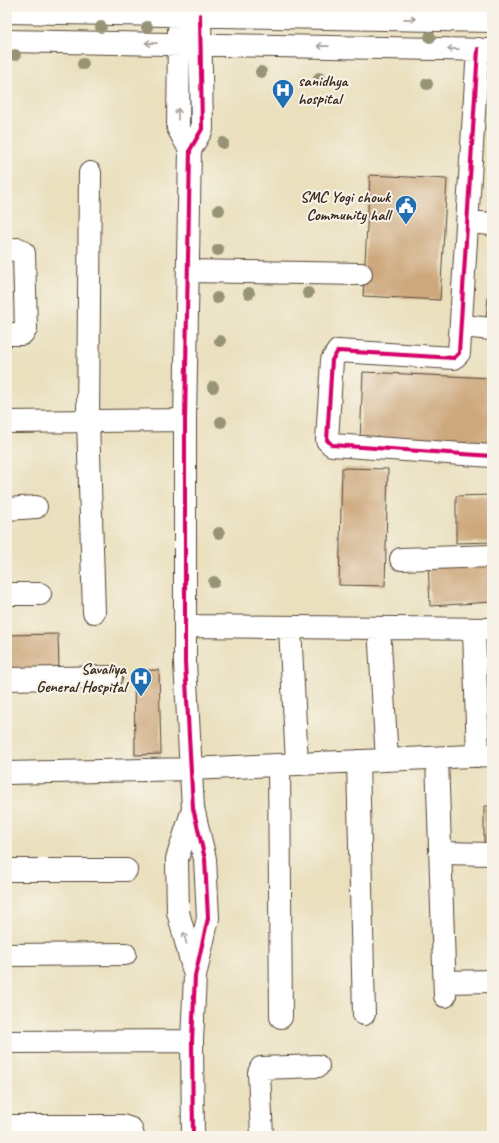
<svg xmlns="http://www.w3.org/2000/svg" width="499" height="1143" viewBox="0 0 499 1143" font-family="Caveat,sans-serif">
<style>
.building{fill:#cda87d}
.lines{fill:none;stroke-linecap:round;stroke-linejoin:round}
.minor-casing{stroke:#554536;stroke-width:24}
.minor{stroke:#fff;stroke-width:22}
.cycleway-casing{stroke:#f7f3e8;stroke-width:6}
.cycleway{stroke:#d6006c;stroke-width:4}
.tree{fill:#979374}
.oneway{stroke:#a79f9a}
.labels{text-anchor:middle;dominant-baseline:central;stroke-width:4;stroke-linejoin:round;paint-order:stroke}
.poi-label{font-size:16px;font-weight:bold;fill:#3b2a1e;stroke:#f7f3e8;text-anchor:end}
</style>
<rect width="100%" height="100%" fill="#f7f3e8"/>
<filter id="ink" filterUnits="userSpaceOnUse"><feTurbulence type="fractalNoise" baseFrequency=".025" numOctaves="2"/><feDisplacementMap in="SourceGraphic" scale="8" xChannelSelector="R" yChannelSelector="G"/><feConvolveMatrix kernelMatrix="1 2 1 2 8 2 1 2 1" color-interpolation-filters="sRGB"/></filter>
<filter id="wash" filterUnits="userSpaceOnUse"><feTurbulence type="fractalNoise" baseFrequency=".012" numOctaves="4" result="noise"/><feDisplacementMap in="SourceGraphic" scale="16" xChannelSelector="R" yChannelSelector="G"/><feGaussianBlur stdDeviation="0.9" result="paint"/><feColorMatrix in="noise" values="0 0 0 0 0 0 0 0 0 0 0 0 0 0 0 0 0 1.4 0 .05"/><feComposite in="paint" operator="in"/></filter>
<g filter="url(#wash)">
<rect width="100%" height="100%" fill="#eae0be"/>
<g id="blocks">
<path class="building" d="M370 175 447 179 440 300 363 296Z
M491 264H492V320L486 319Z
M363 372 492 378V447L360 441Z
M342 468 388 469 385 586 339 585Z
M492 495V542L456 543V496Z
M492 558V602L430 606 428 561Z
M58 634 59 670 7 672V635Z
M134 670H159L161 754 135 755Z
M484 806H492V846H484Z"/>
</g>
</g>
<g filter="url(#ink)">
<use href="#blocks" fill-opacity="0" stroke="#554536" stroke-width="1"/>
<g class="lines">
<g class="minor-casing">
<path id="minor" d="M7 12 492 21
M179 30 178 128 190 150
M7 41 492 50
M478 49 459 353 454 358 338 351 332 360 327 440 332 445 492 456
M90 173 88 421 94 612
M468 222 492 224
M7 250 19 249 24 253 26 329 22 334H7
M188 271 361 274
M462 326 492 329
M7 422 185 420
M7 509 36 507
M401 559 492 556
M7 594H40
M185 626 492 629
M290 627 297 764
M379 628 387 760
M474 629 478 756
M7 679 111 677
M437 758 445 996
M358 761 364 1014
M279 765 281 1017
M7 773 191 769 492 755
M193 809 177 859 178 912 194 972
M440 853 492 854
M7 870H126
M7 955 125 954
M445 982 492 981
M7 1042 192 1041
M7 1126H122L131 1129 133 1136
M193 1136 192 1041 195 976 208 918 205 859 193 808 185 663V420L190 150 202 129 200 15
M262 1136 259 1073 261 1068 318 1066"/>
</g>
<use href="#minor" class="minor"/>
<g class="cycleway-casing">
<path id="cycleway" d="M478 49 459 353 454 358 338 351 332 360 327 440 332 445 492 456
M193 1136 192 1041 195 976 208 918 205 859 193 808 185 663V420L190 150 202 129 200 15"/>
</g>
<use href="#cycleway" class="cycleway"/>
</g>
<g class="tree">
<circle cx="101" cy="27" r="6"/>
<circle cx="147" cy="27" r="6"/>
<circle cx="430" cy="37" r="6"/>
<circle cx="15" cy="55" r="6"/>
<circle cx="83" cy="64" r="6"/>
<circle cx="261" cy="72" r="6"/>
<circle cx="319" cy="78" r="6"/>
<circle cx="427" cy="84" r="6"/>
<circle cx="223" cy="143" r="6"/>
<circle cx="219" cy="210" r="6"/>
<circle cx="218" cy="250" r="6"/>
<circle cx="249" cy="293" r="6"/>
<circle cx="308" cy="293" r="6"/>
<circle cx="217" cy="298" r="6"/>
<circle cx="220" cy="341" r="6"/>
<circle cx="213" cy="387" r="6"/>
<circle cx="221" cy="422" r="6"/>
<circle cx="219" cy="533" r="6"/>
<circle cx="214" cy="582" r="6"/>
</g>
<defs><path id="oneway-shaft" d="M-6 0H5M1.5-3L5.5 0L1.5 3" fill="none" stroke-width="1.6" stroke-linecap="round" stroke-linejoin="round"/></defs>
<g class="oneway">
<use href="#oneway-shaft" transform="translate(410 19) rotate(1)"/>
<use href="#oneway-shaft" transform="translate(151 43) rotate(-179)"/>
<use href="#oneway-shaft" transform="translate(323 46) rotate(-179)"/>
<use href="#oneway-shaft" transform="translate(453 49) rotate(-179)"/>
<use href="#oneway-shaft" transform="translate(178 114) rotate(-90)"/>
<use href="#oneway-shaft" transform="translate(185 938) rotate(-105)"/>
</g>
</g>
<defs>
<g id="hospital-pin" transform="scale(1.15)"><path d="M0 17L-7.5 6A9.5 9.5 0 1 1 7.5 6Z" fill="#1f6fb2" stroke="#f7f3e8"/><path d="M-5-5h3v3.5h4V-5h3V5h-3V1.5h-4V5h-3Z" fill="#fff"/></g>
<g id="civic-pin" transform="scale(1.15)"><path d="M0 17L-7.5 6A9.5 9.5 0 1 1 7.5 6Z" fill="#1f6fb2" stroke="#f7f3e8"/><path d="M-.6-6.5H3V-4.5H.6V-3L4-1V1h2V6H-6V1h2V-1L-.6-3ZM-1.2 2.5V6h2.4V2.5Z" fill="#fff"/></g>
</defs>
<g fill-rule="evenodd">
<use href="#hospital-pin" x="283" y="90"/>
<use href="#civic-pin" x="406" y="206"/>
<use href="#hospital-pin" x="141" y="678"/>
</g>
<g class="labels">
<g class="poi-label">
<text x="298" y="81" text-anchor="start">sanidhya<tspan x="298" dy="18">hospital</tspan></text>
<text x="390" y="197">SMC Yogi chowk<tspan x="390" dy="18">Community hall</tspan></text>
<text x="126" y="669">Savaliya<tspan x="126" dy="18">General Hospital</tspan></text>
</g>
</g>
<rect width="499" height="1143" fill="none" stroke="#f7f3e8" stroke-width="24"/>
</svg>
